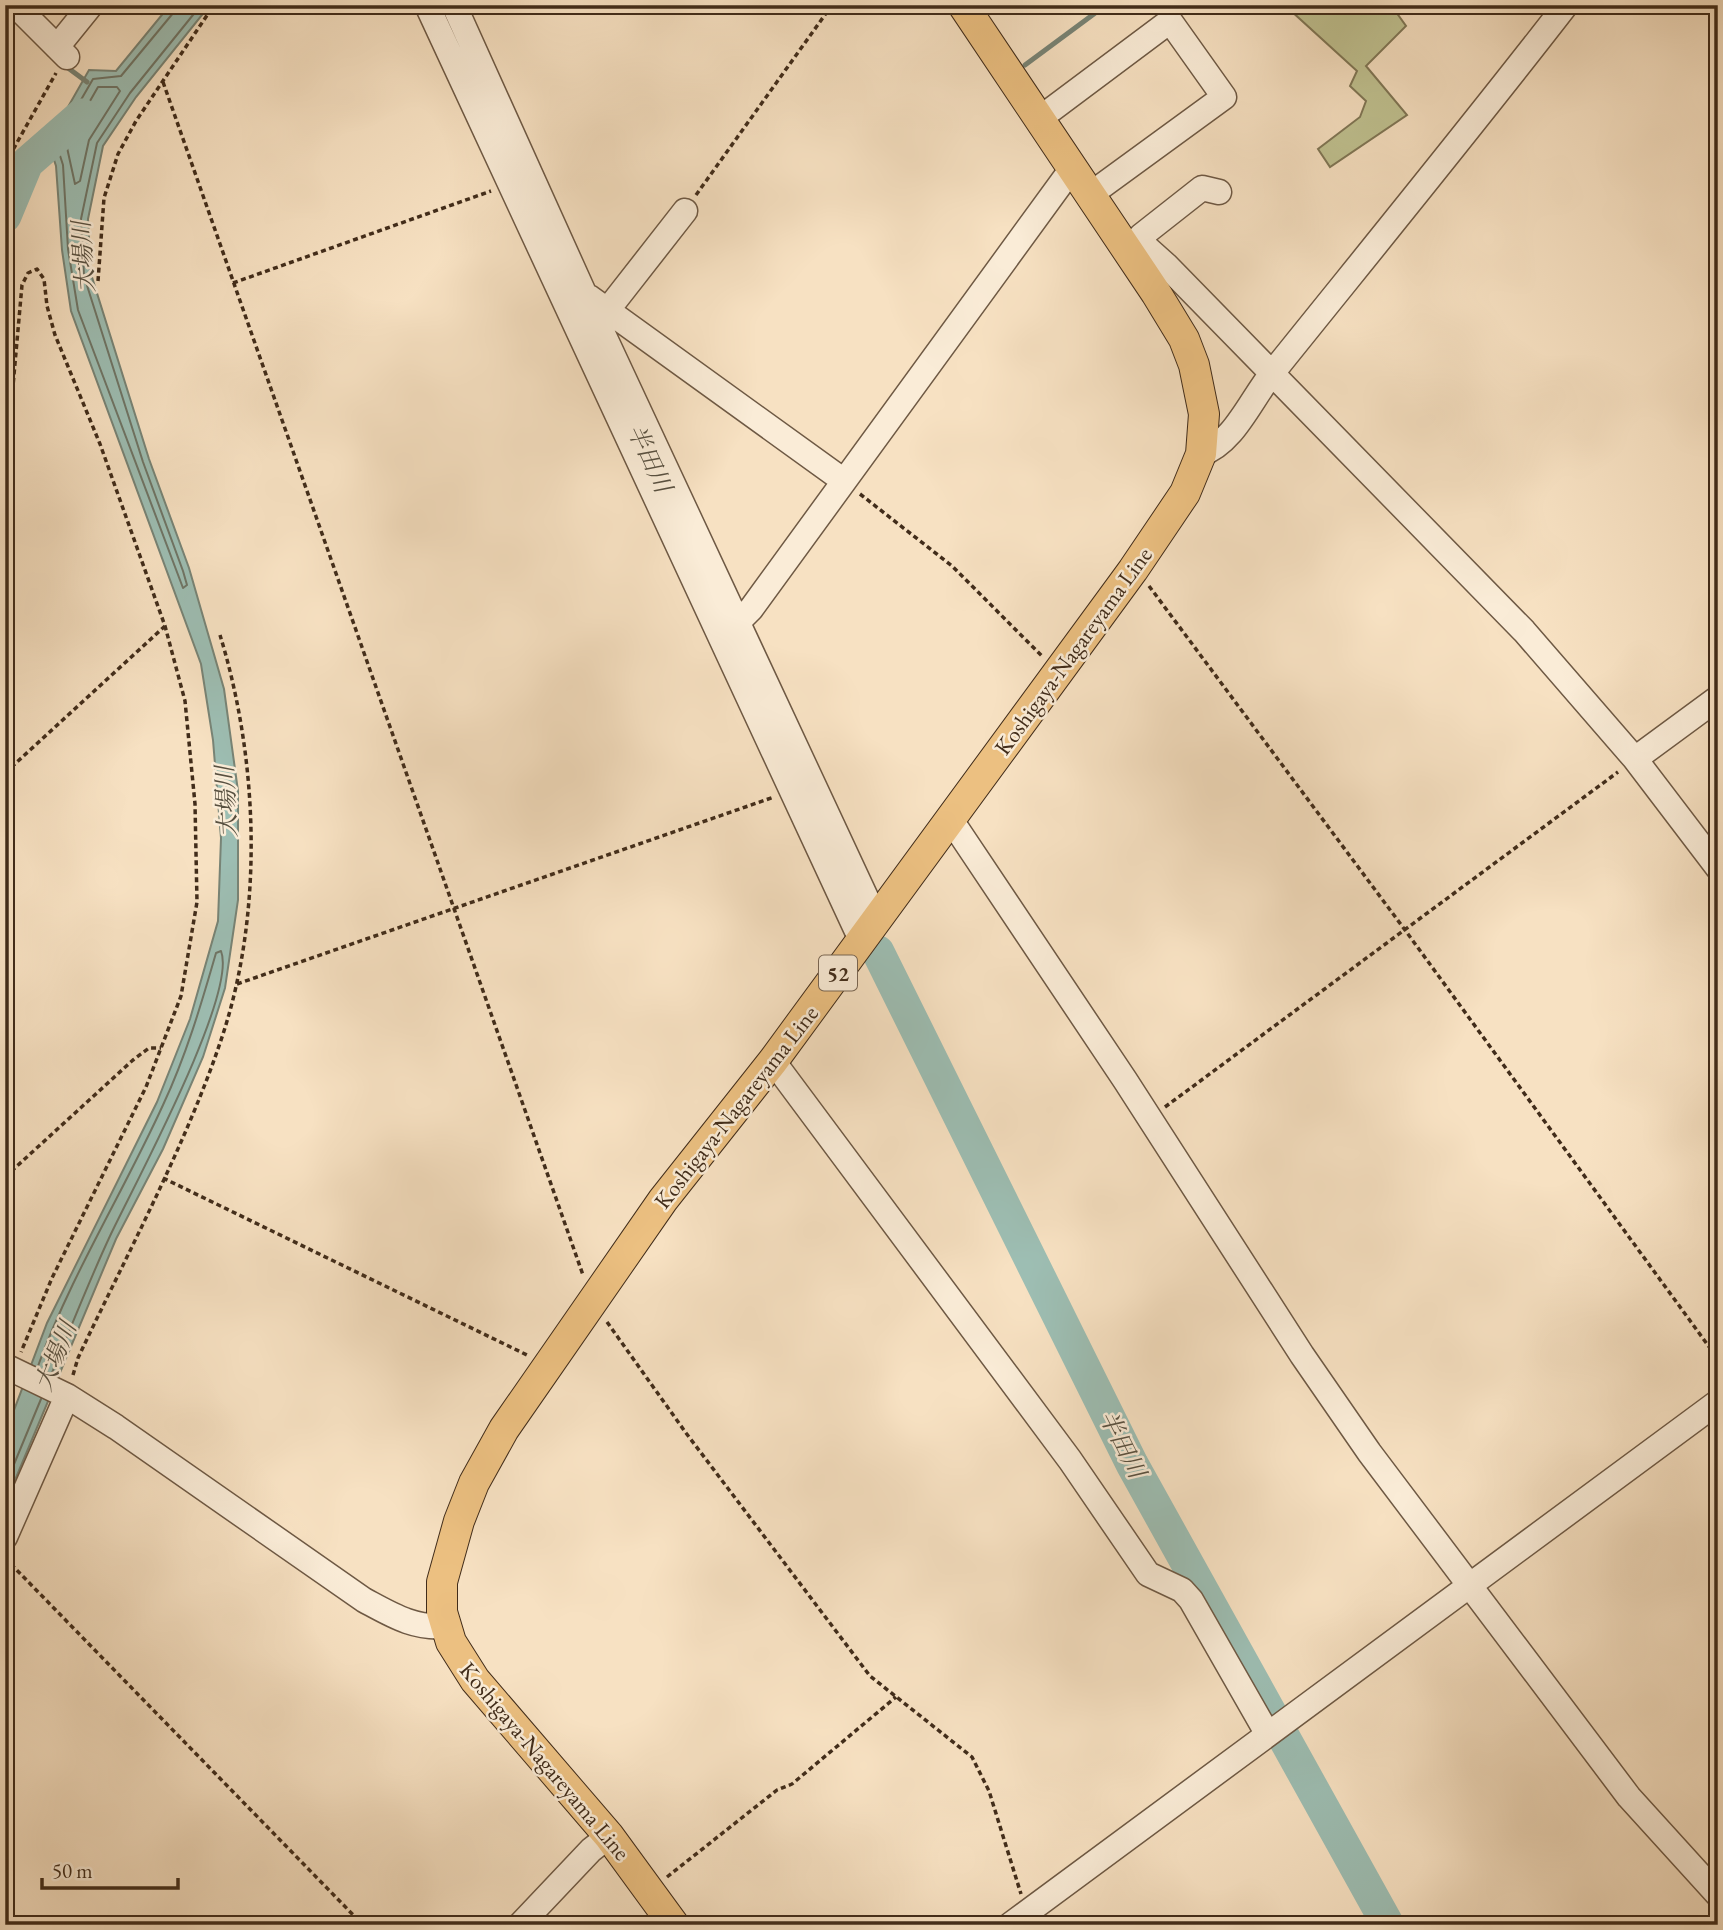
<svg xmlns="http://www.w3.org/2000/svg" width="1723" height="1930" viewBox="0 0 1723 1930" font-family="'EB Garamond','Noto Serif JP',serif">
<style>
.green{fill:#c0c291;stroke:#807756;stroke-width:2}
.water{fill:#9dbeb3;stroke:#788476;stroke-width:2}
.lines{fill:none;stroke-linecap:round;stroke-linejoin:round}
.shore{stroke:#6f7566;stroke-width:2}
.stream{stroke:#788476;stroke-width:5}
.river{stroke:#9dbeb3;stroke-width:33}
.minor-casing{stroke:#6e5944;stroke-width:27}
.major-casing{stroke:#412c1a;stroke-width:32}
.path{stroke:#412c1a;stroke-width:3.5;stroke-dasharray:5 3.5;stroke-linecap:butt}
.minor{stroke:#faecd7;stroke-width:24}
.major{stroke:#ecc081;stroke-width:30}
.labels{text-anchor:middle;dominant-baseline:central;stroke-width:5;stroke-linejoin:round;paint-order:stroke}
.shield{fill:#faecd7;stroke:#786653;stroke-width:2}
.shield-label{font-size:21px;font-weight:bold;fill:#412c1a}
.street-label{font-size:23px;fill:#412c1a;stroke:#faecd7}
.water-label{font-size:24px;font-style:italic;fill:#585040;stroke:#faecd7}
</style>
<rect width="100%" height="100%" fill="#f7e1c2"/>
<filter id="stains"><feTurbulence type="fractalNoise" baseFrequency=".00286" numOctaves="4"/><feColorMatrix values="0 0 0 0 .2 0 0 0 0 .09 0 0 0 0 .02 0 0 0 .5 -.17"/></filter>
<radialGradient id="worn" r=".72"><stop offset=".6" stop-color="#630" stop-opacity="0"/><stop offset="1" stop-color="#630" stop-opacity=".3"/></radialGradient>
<path class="green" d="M1292 5H1391L1406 26 1366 66 1407 115 1330 167 1318 149 1360 117 1366 101 1350 86 1357 71 1289 9Z"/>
<path class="water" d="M170 5H210L136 97 103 146 88 219 91 274 149 459 189 568 224 689 238 791V900L225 988 203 1057 163 1149 116 1239 5 1504V1434L47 1323 157 1102 190 1019 218 921 221 838 213 740 201 664 71 311 62 250 56 166 48 142 89 70 116 71Z"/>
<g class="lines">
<path class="shore" d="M175 5 174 12 121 76 93 79 56 143 63 165 68 249 78 310 183 588 187 585 183 571 143 462 84 276 81 219 97 143 130 93 201 5
M98 87H117L120 91 89 140 80 181 75 184 66 143Z
M38 1366C71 1275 123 1193 163 1105 186 1056 201 1005 216 953L221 951C238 994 132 1189 110 1236 89 1281 71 1327 52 1373
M5 1486 41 1399"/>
<path class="stream" d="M64 65 87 82
M1025 65 1106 5"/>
<path class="river" d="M441 5 462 51
M5 216 27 163 82 115
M878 952 1132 1464 1388 1925"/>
<g class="minor-casing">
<path id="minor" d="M15 5 67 57
M427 5 862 942
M454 5 584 293 877 921
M57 47 91 5
M1039 119 1170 21 1224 97 1091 194
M1143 248 1141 236 1202 188 1219 192
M1131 254 1138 247 1147 248 1166 265 1524 631 1635 759 1718 868
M589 297 844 481
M599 321 685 211
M1201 454C1234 443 1251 399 1273 372 1371 250 1470 129 1566 5
M724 629 738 622 751 609 1073 167
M1635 759 1718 698
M951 820 1125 1080 1302 1355 1369 1452 1629 1797 1718 1895
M773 1061 1070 1460 1148 1574 1182 1590 1191 1600 1267 1733
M5 1366 67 1396 116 1427 364 1600C392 1615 414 1629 446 1626
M5 1537 67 1396
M520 1925 591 1850 609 1836
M1010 1925 1718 1402"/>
</g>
<g class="major-casing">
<path id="major" d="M674 1925 609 1836 475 1680 451 1642 442 1612V1582L459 1521 474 1483 504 1429 663 1200 773 1061 1133 570 1185 493 1201 454 1204 414 1194 365 1184 339 1156 293 963 5"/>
</g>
<path class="path" d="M163 82 583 1275
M5 164 56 73
M696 195 832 5
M98 281 104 198 118 154 136 121 214 5
M233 283 491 191
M5 476 22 285 28 273 37 269 44 279 47 306 55 335 100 444 165 626 185 701 195 804 197 902 181 996 146 1087 52 1278 21 1352
M860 494 952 566 1042 656
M1149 586 1405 930 1718 1359
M5 773 165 626
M237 984 774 797
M1165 1107 1618 772
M5 1177 133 1060 149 1048H161
M163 1178 527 1355
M607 1322 686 1433 870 1676 972 1757 989 1791 1021 1894
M73 1375 78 1358C126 1256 184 1149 220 1043 264 916 259 762 220 635
M5 1558 363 1925
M667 1877 777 1790 792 1784 896 1697"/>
<use href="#minor" class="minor"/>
<use href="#major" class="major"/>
</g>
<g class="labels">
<rect class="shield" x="819" y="955.5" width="38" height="35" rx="5"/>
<g class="shield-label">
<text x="838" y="973">52</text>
</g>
<g class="street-label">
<text transform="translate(1073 651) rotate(-54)">Koshigaya-Nagareyama Line</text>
<text transform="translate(736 1107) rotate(-52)">Koshigaya-Nagareyama Line</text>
<text transform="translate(545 1761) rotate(50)">Koshigaya-Nagareyama Line</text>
</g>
<g class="water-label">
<text transform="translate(83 257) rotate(-94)">大場川</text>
<text transform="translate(650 458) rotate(65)">半田川</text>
<text transform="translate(226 802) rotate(-93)">大場川</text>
<text transform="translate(55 1356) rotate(-68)">大場川</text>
<text transform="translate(1123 1444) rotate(63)">半田川</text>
</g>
</g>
<rect width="1723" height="1930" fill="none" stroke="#f7e1c2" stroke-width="28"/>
<rect x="7" y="7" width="1709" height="1916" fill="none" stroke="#412c1a" stroke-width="3.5"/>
<rect x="14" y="14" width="1695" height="1902" fill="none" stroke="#412c1a" stroke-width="2"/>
<path d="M42 1878v10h136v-10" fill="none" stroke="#412c1a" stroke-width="3.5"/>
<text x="52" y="1878" font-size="21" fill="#412c1a" stroke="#faecd7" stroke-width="5" paint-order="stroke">50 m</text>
<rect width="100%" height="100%" filter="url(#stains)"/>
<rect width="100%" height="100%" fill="url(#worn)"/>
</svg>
